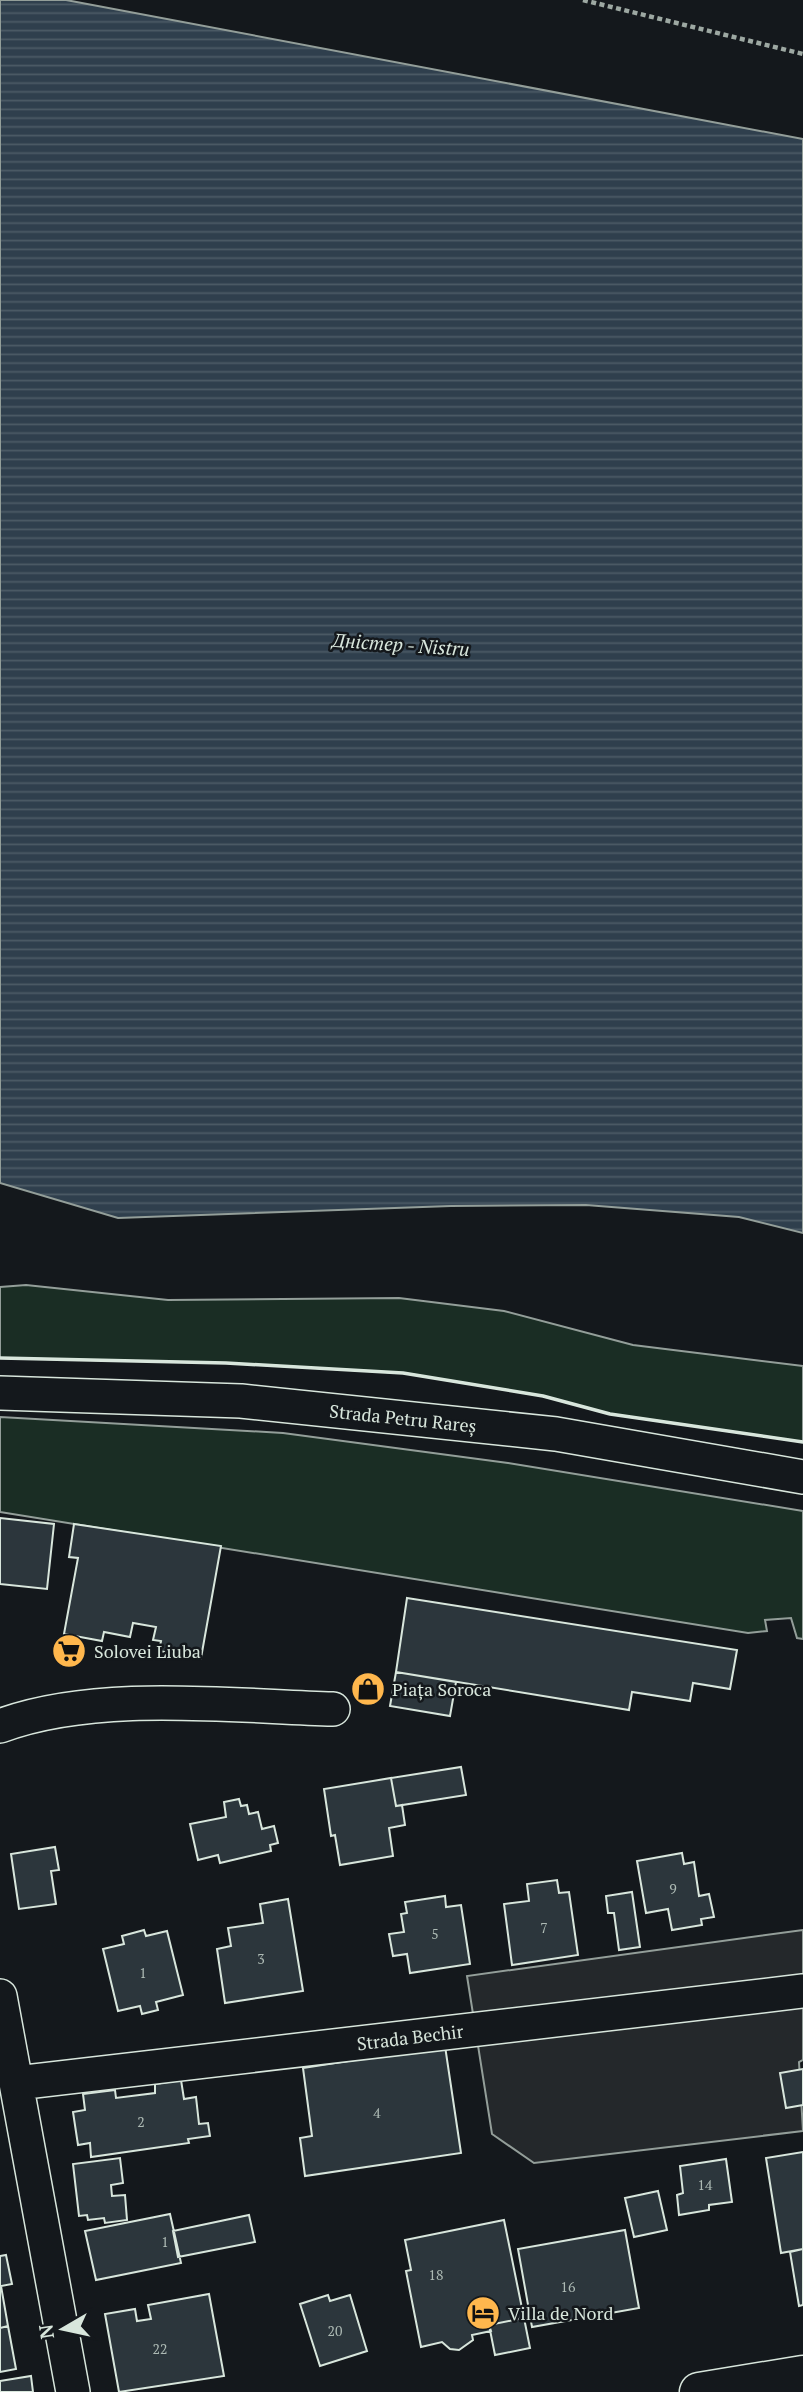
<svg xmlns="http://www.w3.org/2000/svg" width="803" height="2392" viewBox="0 0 803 2392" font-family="'PT Serif',serif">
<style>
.green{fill:#1a2d24;stroke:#939e99;stroke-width:2}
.parking{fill:#24282b;stroke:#939e99;stroke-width:2}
.water{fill:url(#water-rules);stroke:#939e99;stroke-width:2}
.building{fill:#2c363c;stroke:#d8e6dc;stroke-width:2}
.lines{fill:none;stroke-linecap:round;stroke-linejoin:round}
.minor-casing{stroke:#d8e6dc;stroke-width:36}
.secondary-casing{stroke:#d8e6dc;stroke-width:41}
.path{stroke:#9da8a2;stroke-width:4.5;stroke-dasharray:5 3.5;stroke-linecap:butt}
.minor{stroke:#14181c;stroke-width:33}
.secondary{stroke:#14181c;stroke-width:38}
.wall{stroke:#d8e6dc;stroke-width:3.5}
.labels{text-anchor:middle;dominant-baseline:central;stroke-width:5;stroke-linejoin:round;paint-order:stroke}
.number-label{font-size:14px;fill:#adbab4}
.street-label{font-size:18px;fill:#d8e6dc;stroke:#14181c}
.poi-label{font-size:18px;fill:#d8e6dc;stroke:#14181c;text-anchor:start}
.water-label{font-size:19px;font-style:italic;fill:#d8e6dc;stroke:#14181c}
</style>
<defs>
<pattern id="water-rules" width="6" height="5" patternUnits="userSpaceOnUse" patternTransform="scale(1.75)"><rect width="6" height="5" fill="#2f3f4d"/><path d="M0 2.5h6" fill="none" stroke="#4c5b66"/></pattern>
</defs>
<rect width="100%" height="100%" fill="#14181c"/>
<path class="green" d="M26 1285 168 1300 399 1298 504 1311 633 1345 803 1366V1442L610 1414 543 1396 403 1373 226 1363 0 1358V1287Z
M0 1417 283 1433 508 1463 803 1511V1639L797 1638 791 1618 765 1620 767 1631 748 1633 0 1512Z"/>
<path class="parking" d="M803 1930V2060L799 2062 803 2131 534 2163 492 2134 467 1976Z"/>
<path class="water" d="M0 0H66L803 139V1233L739 1217 586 1205 451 1206 118 1218 0 1183Z"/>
<path class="building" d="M0 1518 54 1524 47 1589 0 1584Z
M74 1524 221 1546 201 1658 159 1651 161 1641 153 1640 156 1627 133 1623 130 1637 104 1632 102 1641 64 1634 78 1558 69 1557Z
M407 1598 737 1650 730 1689 693 1683 690 1701 632 1692 629 1710 396 1672Z
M396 1672 456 1682 450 1716 390 1706Z
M461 1767 466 1795 396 1806 391 1778Z
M391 1778 396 1806 402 1805 405 1825 389 1828 393 1856 340 1865 335 1835 331 1836 324 1789Z
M239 1799 241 1806 247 1805 249 1814 258 1812 262 1829 274 1826 278 1843 270 1845 271 1851 220 1863 218 1855 198 1860 190 1824 226 1817 224 1802Z
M55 1847 59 1870 51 1871 56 1904 19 1909 11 1854Z
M682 1853 684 1864 694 1862 699 1896 709 1894 714 1917 701 1919 702 1925 672 1930 668 1909 646 1913 637 1861Z
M557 1880 559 1893 569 1892 578 1955 512 1965 504 1904 529 1901 527 1884Z
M632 1892 640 1947 619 1950 614 1913H608L606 1896Z
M445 1896 446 1907 461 1905 470 1964 410 1973 407 1954 393 1956 389 1934 404 1932 401 1914 407 1913 405 1902Z
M288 1899 303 1991 225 2003 217 1949 231 1946 228 1928 263 1923 260 1904Z
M144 1930 146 1936 167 1931 183 1995 156 2002 158 2010 142 2014 140 2006 118 2011 103 1949 124 1944 122 1936Z
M445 2046 461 2153 305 2176 300 2138 312 2136 303 2068Z
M803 2069V2105L786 2108 780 2073Z
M181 2080 184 2099 196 2097 199 2124 208 2123 210 2136 188 2139 189 2143 91 2157 90 2143 78 2145 73 2112 85 2110 83 2094 115 2090 116 2098 155 2093V2084Z
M803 2152V2249L781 2253 766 2158Z
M120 2158 123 2183 111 2185 112 2196 125 2195 127 2220 105 2223 104 2218 88 2220 87 2215 79 2216 73 2164Z
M726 2159 732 2202 709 2205V2210L679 2215 677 2195 683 2193 680 2166Z
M658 2191 667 2230 634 2237 625 2198Z
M170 2214 181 2263 96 2280 85 2231Z
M249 2215 255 2242 178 2257 173 2231Z
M504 2220 524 2318 489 2325 491 2331 472 2335 473 2340 459 2350 450 2349 442 2342 421 2347 406 2271 411 2270 405 2240Z
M625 2230 639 2308 532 2327 518 2249Z
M803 2249V2305L799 2306 790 2252Z
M6 2255 12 2284 1 2286 8 2326 0 2328V2256Z
M209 2294 224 2376 119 2392 105 2314 135 2309 137 2321 151 2319 148 2305Z
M328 2295 330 2301 350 2295 367 2351 320 2366 300 2304Z
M524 2318 530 2348 495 2355 489 2325Z
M8 2326 16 2369 0 2372V2328Z
M31 2376 33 2392H0V2381Z"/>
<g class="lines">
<g class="minor-casing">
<path id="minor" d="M0 1393 241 1401 556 1434 803 1477
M0 1726C96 1690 231 1706 333 1709
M0 1996 73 2392
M17 2083 803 1991"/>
</g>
<g class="secondary-casing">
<path id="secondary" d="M699 2392 803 2375"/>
</g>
<path class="path" d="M583 0 803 54"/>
<use href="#minor" class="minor"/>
<use href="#secondary" class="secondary"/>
<path class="wall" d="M0 1358 226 1363 403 1373 543 1396 610 1414 803 1442"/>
</g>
<defs>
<g id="supermarket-disc" transform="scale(1.75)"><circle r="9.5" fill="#ffb74d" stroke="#14181c"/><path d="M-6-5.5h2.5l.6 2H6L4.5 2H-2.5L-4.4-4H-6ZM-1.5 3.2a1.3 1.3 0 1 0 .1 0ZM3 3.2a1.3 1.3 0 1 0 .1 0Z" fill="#111"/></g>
<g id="shop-disc" transform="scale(1.75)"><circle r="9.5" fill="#ffb74d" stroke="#14181c"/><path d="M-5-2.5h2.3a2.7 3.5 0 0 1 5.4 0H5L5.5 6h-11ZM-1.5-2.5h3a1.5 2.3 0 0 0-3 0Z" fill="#111"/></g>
<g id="hotel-disc" transform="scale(1.75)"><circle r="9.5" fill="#ffb74d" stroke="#14181c"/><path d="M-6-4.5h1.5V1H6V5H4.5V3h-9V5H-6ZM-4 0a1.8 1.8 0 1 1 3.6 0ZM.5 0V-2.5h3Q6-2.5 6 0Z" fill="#111"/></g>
</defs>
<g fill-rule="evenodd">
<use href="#supermarket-disc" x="69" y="1651"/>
<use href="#shop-disc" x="368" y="1689"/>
<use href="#hotel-disc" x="483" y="2313"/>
</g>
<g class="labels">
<g class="number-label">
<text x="673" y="1888">9</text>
<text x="544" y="1927">7</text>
<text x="435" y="1933">5</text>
<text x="261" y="1958">3</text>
<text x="143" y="1972">1</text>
<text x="377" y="2112">4</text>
<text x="141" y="2121">2</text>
<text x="705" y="2184">14</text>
<text x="165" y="2241">1</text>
<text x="436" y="2274">18</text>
<text x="568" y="2286">16</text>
<text x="335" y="2330">20</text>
<text x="160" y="2348">22</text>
</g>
<g class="street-label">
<text transform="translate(403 1418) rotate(6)">Strada Petru Rareș</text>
<text transform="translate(410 2037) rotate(-7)">Strada Bechir</text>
</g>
<g class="poi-label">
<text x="94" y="1651">Solovei Liuba</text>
<text x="392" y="1689">Piața Soroca</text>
<text x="508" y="2313">Villa de Nord</text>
</g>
<g class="water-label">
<text transform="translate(401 644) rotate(4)">Дністер - Nistru</text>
</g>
</g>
<g transform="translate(63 2329) rotate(261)" stroke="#14181c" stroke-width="5" paint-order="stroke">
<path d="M0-5L12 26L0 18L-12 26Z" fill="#d8e6dc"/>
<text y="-10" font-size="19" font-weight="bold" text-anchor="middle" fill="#d8e6dc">N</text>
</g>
</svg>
